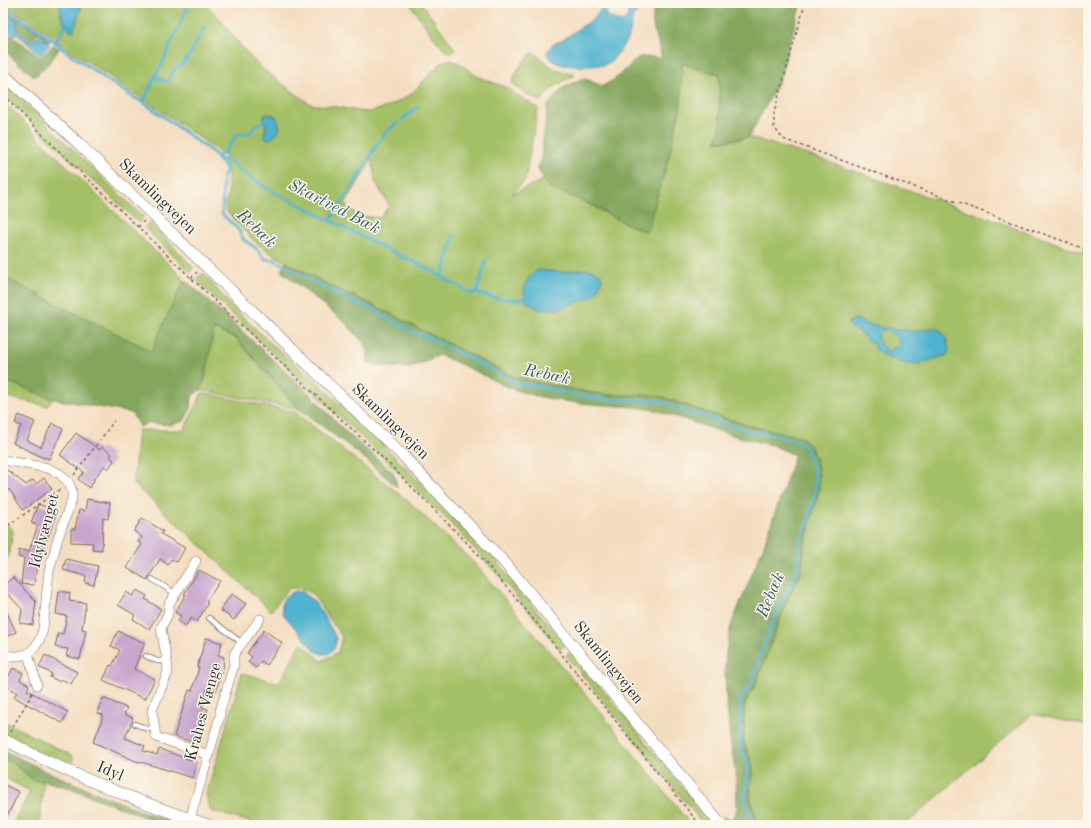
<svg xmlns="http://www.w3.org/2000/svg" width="1091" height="828" viewBox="0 0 1091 828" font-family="'Old Standard TT',serif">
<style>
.green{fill:#a4c066;stroke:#687648;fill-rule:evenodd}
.forest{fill:#83a65b;stroke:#576843}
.water{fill:#50b2cf;stroke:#3e6e7d;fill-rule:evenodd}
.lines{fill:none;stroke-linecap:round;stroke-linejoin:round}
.stream{stroke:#50b2cf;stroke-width:3}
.building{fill:#c7a6ce}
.service-casing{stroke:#71695f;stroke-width:6}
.minor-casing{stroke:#71695f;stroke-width:10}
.tertiary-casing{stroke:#71695f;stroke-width:12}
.path{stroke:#71695f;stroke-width:1.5;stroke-dasharray:3 3;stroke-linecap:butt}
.service{stroke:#fff;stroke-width:4.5}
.minor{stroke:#fff;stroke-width:9}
.tertiary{stroke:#fff;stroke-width:11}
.labels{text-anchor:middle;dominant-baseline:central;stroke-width:3;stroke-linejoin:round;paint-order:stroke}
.street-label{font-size:16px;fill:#2b2b2b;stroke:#fbf7ec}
.water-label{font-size:17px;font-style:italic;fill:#385a64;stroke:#fbf7ec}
</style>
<rect width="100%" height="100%" fill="#fbf7ec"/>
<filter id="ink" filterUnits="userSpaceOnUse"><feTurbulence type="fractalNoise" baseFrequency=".025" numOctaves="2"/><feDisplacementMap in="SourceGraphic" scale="8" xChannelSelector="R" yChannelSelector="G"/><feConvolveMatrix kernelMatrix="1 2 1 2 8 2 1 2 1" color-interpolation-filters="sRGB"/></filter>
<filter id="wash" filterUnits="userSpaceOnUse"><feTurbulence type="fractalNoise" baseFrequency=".012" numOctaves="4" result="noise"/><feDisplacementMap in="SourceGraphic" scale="16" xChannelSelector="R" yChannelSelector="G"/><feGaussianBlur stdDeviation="0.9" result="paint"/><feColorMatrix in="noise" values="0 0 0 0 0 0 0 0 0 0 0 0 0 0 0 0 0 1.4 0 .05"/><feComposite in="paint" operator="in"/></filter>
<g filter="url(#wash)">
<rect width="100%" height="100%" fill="#f4ddbf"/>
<path class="green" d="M3 3H60L61 17 77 22V18L82 3H205L218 17 236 40 256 63 268 73 296 94 309 103 316 105 332 106 359 111 369 112 387 107 402 100 411 94 422 83 430 74 441 63 449 59 461 64 478 77 505 87 538 108 525 181 512 194 543 180 546 184 585 202 631 226 646 231 669 156 681 104 682 63 719 74 720 131 716 141H728L749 137 817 158 1005 224 1088 255V726L1032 714 905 825H758C756 814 750 804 750 792 750 783 755 774 752 765 751 758 746 751 744 744 743 740 744 734 744 729 743 712 743 702 754 688L787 601 801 571 805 542 819 490 803 438 750 426 699 410 665 398 607 395 587 392 543 384 514 377 499 370 371 304 330 286 275 256 254 241 228 213 226 209 225 203 228 195V168L223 161 227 156 221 154 200 138 142 98 130 92 112 78 58 42 55 38ZM269 114 276 116C279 126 282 128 274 137L264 133 266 127 265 121ZM372 159 375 181 389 206 380 218 359 216 345 204Z
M409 3H421L455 49 450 54 438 43Z
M533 52 553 68 575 75C562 82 549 88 541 101L526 94 512 83C515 71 524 60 533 52Z
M3 82 143 217 139 223 41 132 3 94Z
M3 101 32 130 40 140 185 280 177 295 152 352 3 277Z
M149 222 193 267 191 273 145 228Z
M203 273 231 306 285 356 313 378 387 449 489 552 536 610 566 644 560 649 506 584 458 531 412 485 203 287 196 279Z
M213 329 235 338 299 409 200 390 205 379Z
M3 380 53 399 47 406 11 398 3 395Z
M202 393 295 412 407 500 476 565 597 708 691 825H261L211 811 206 795 242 673 279 683 301 643 322 661 338 652 342 637 312 593 299 588H289L271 611 133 483 138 430H184Z
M3 519 13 531 9 555 3 567Z
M569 653 576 657 713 825H704L566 655Z
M3 721 73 756 72 762 69 765 3 734Z
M3 759 14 764 35 781H44L39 825H21L15 821 30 791 3 777Z"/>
<path class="forest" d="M656 3H801L779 81 749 137 728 141H716L720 131 719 74 682 64 681 104 669 156 647 231 631 226 585 202 550 188 546 184 538 168 541 157 548 105 563 88 583 78 603 86 615 79 639 57H656L662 59 653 25V15Z
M3 9 38 32 50 41 48 42 39 33 31 40 18 30V22L3 11Z
M3 29 40 57 42 56 53 45 59 49 49 63 35 77 3 50Z
M286 262 330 286 371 304 514 377 543 384 587 392 607 395H652L665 398 699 410 750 426 801 437 805 440 811 447 817 464 819 474V490L805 542 801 571 787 601 754 688C743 702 743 712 744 729 744 734 743 740 744 744 746 751 751 758 752 765 755 774 750 782 750 792 750 804 756 814 758 825H730L723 817 731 819 735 815 737 809 736 775 731 746 726 698 725 670 726 652 731 625 764 545 795 455 772 445 738 437 655 410C621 404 585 406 551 399 535 396 516 391 501 384 481 374 461 364 440 355L410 368 388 367 368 363V350L361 340 346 323 281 271Z
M3 277 151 351 177 295 185 280 228 318 310 394 348 434 394 473 397 487 357 452 299 409 236 338 214 329 205 379 200 390 192 396 191 408 184 421 170 425 149 423 139 427 132 413 53 399 3 380Z
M3 750 43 770 126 805 179 825H165L70 788 44 781H35L14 764 3 759Z"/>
<path class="water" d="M60 3H82L74 30 71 31C61 21 61 17 60 3Z
M604 3H611L606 14 607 17C614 17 618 23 625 21 632 10 624 11 621 3H641C639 10 635 14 632 20 631 24 631 29 630 33 626 42 615 62 604 65 590 66 553 71 547 53L548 50 553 44 563 40 578 29 594 19 599 12Z
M3 11 17 21V31L31 42 38 36 48 42 49 45 41 55 17 34 14 35 3 26Z
M266 114 276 116C281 127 281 135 268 139L264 137C264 133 265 132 266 128 267 123 263 120 264 115Z
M586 269C591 269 602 272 602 279 602 280 600 285 599 286 598 290 596 294 592 297L557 309H539L526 302C521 288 526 278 538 270L563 272Z
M856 319 867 324 899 330 906 329 911 331H917L930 328H936L942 332 946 337 949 350 947 355 918 364H908L886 357 881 354 875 349 873 343 867 340 858 331 851 328 849 325V322ZM884 330 895 334 899 341V344L897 346 889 351H887L878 341V334L881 331Z
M296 591 304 593 313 600 325 617 336 638V643L334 649 328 654H321L314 650 283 614C280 600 283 596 296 591Z"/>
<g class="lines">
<path class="stream" d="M3 6 50 38 63 49 131 96 143 102 215 154 218 160 225 167 226 170 223 178 222 213 223 215 238 229 243 239 257 249 260 253 265 259 274 260 284 265 315 282 355 303 375 310 384 316 417 334 423 335 434 340 519 384 534 385 585 397 616 400H656L664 402 683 411 704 416 729 425 750 431 778 435 802 443 805 446 815 474 816 481 815 492 806 529 799 544V564L796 573 785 593 759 657 753 680 750 687 743 694 740 702 741 730 740 741 742 751 748 761 749 768 745 799 748 809 753 818V825
M55 43 65 25
M155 78H159L165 82 168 81 174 70 176 68 182 65 190 54 204 28V27
M143 102 165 57 185 12 187 10 189 11
M402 119 418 107
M217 157 224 153 236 135 250 133 253 130 256 125 265 121
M217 159 229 160 238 169 265 187 396 254 419 264 470 293H475L496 298 520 300 524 297
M330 220 344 199 383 135 397 123
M442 277 454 235
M475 293 477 291 486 260"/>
</g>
<g id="blocks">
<path class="building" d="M19 415 35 422 27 440 41 447 52 423 63 429 49 459 44 457V458L13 443 21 426 15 423Z
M76 433 100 450 102 447 112 454 110 457 114 460 108 469 104 466 93 480 94 481 89 488 78 479 84 472 60 455Z
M7 470 26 485 33 480 36 484 44 478 52 489 23 510 9 489 3 497V475Z
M87 499 110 503 108 519 103 518 102 550 92 549 93 543 71 542V529H75L79 510 85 511Z
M38 504 57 511 44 547 41 546 40 560H38L34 585 21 584 24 558 18 557 19 550 29 551 38 525 31 523Z
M142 518 163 531 161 534 185 548 177 562 171 559 168 565 160 559 147 580 127 568 142 544 138 542 142 537 134 531Z
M66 559 98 566 94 585 85 583 86 576 63 570Z
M199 570 220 581 206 602 208 603 197 622 191 618 186 626 178 621 181 616 175 612 186 595 184 594Z
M13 577 36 602 33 625 20 623 22 609 3 589V586Z
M137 590 147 596 145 599 161 609 149 629 133 619 135 615 118 605 126 592 133 596Z
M59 591 70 593 69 601 86 603 82 629 86 630 80 659 66 656 68 649 55 647 58 633 63 634 67 616 56 614Z
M232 594 246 604 234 620 220 610Z
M3 604 16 632 3 638Z
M264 630 282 643 267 665 261 661 256 668 248 662 252 657 247 653Z
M118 631 145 643 134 669 155 679 145 699 103 680 110 665 112 666 120 650 111 646Z
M206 638 222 643 218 655 224 657 223 664 224 665 216 691 207 689 202 707 208 709 196 743 174 736 189 690 192 691 199 668 197 667Z
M45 655 77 672 71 684 61 679 60 682 50 677 52 674 39 667Z
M13 668 23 673 20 680 29 685 27 690 68 712 62 723 14 697 17 692 4 685Z
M103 698 127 708 124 714 133 718 125 738 145 746 143 751 157 755 159 749 197 762 193 778 138 761V762L93 742 102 722H101L103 715 97 713Z
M3 784 19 792 3 824Z"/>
</g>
</g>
<g filter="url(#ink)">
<use href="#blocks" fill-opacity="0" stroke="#71695f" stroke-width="1"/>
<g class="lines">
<g class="service-casing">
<path id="service" d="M152 579 176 594
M209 618 242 643
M146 656 157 661H167
M135 724 148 729 155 728"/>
</g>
<g class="minor-casing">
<path id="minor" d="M3 460 48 468 60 474 69 483 72 491V499L58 538 49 571 43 629 40 639 35 647 28 654 18 656H10L3 653
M196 561 169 604 168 614 161 628 167 661 168 672 152 710 156 737 209 755
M28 654 37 685
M190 819 220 716V711L234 665V654L260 619"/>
</g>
<g class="tertiary-casing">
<path id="tertiary" d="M3 74 78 143 403 456 505 563 721 825
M3 739C69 774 138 802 208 825"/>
</g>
<path class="path" d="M805 3 774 113V127L783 139 1088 250
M3 95 57 149 191 278 390 465 478 554 525 609 700 825
M138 227 144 221
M191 278 197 272
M74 475 114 421
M3 529 62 488
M10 732 33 692"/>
<use href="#service" class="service"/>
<use href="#minor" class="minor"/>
<use href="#tertiary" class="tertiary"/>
</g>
</g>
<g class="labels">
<g class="street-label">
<text transform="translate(157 197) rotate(44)">Skamlingvejen</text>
<text transform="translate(390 422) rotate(44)">Skamlingvejen</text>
<text transform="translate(45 531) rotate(-75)">Idylvænget</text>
<text transform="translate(608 663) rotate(51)">Skamlingvejen</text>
<text transform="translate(204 712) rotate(-75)">Krahes Vænge</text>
<text transform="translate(110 772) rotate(23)">Idyl</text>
</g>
<g class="water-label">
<text transform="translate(334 207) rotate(27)">Skartved Bæk</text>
<text transform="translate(256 229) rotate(44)">Rebæk</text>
<text transform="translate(547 375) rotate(12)">Rebæk</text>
<text transform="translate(771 595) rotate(-67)">Rebæk</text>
</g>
</g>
<rect width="1091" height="828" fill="none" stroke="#fbf7ec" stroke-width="16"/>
</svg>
